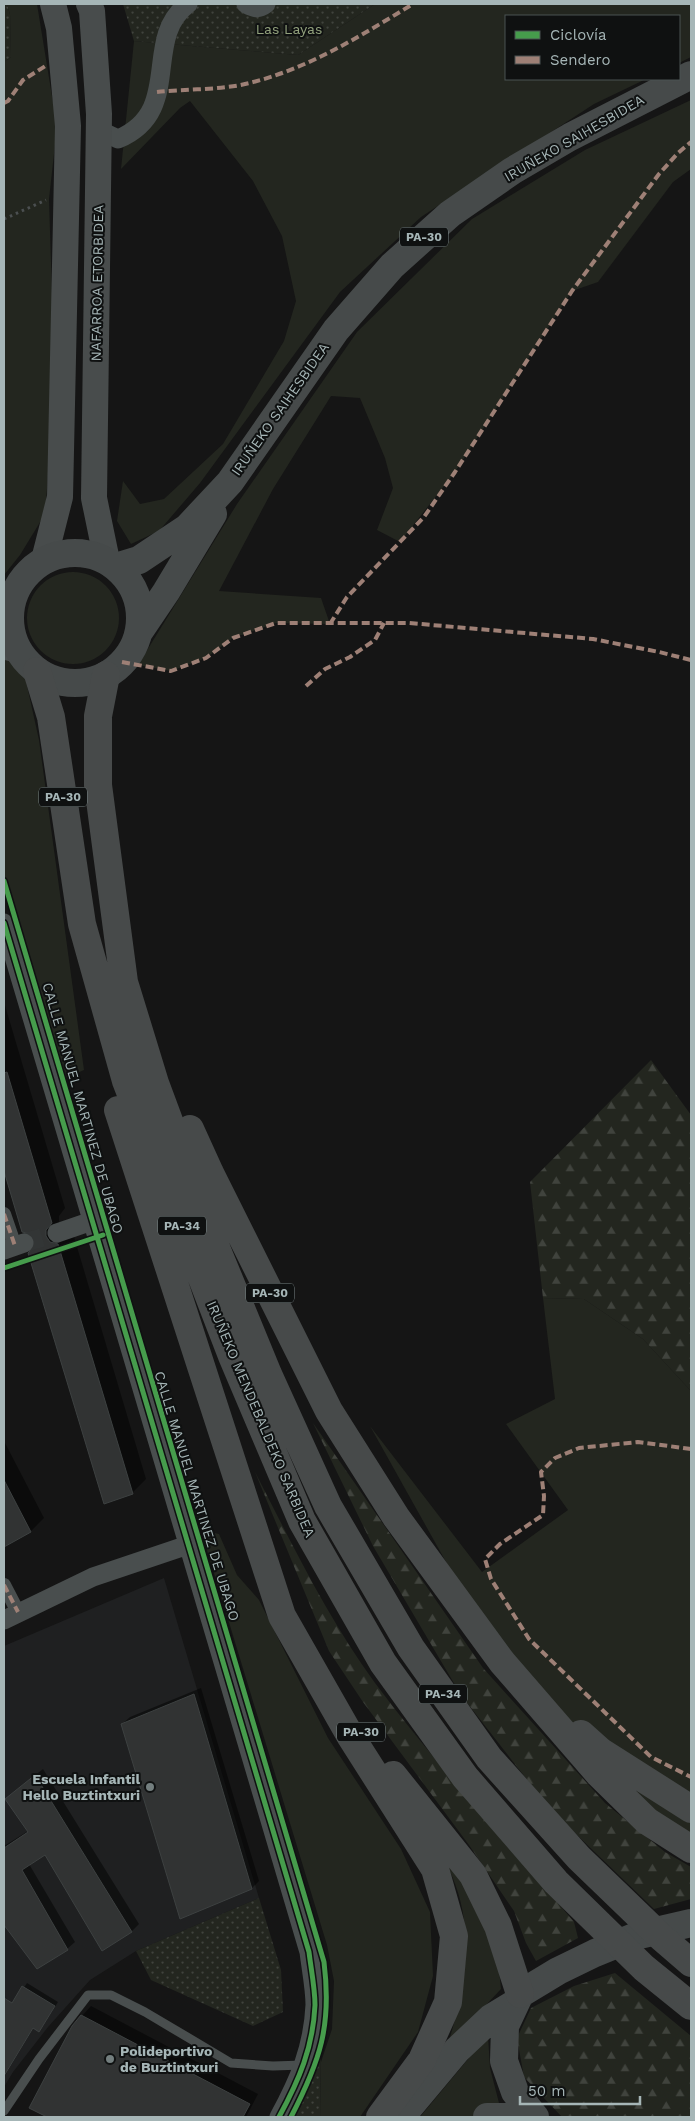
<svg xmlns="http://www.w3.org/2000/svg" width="695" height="2121" viewBox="0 0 695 2121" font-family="'Work Sans',sans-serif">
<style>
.built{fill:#1f2021}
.grass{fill:#23261f}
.forest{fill:url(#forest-firs)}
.park{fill:url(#park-dots)}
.shadow{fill:#0007}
.building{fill:#313333;stroke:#3d4141}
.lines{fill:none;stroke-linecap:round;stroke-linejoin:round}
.minor-tunnel{stroke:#323535;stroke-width:19;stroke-dasharray:19 9;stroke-linecap:butt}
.path{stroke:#4b4f50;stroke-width:3;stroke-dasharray:2.5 4;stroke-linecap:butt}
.service{stroke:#494e4e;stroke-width:9}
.pedestrian{stroke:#494e4e;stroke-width:14}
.minor{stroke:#494e4e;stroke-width:19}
.secondary{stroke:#484c4c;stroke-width:26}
.trunk{stroke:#464a4a;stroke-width:28}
.motorway{stroke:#474a4a;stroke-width:28}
.quiet{stroke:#9e8076;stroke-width:4;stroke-dasharray:8 4;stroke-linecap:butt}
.cycleway-casing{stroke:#0f1111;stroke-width:8}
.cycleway{stroke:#469c4c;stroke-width:5}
.poi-dot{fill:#737e7e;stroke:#0f1111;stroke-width:2}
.labels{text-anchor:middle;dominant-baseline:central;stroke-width:4;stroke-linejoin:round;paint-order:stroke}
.shield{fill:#0f1111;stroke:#798485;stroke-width:1}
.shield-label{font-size:12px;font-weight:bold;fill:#a6b6b7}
.park-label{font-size:14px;fill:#93a27d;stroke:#0f1111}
.street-label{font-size:14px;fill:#a6b6b7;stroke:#0f1111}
.poi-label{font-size:14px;font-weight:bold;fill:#a6b6b7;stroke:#0f1111;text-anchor:end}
</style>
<defs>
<pattern id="forest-firs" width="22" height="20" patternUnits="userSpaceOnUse" patternTransform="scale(1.25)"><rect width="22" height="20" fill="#23261f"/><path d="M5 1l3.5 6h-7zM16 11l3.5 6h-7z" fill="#40433d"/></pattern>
<pattern id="park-dots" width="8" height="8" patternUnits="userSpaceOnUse" patternTransform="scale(1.25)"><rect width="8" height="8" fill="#23261f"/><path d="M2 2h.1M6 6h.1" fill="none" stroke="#40433d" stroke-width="1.8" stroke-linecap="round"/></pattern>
</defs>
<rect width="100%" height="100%" fill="#151515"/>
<path class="built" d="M164 1578 259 1898 136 1951 90 1980 48 2027 13 2072 4 2087V1646Z"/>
<path class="grass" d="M7 4H37L57 127 49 199 53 326V413L45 514 20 555 4 575V62L11 57 10 15Z
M375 4H691V57L679 63V16H506V79H646L594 104 421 217 340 292 200 483 159 531 131 544 117 521 123 481 140 504 164 499 223 444 284 341 296 301 282 236 253 181 190 101 180 108 121 169 134 41 298 55Z
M691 100V169L673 182 598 282 572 291 455 472 400 542 377 530 393 488 385 458 360 398 331 396 273 489 219 591 321 598 330 624 276 623 233 638 206 658 171 671 138 665 237 504 357 332 472 219 585 150Z
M27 618a46 46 0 1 1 92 0a46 46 0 1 1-92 0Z
M4 650 20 654 39 740 84 1070 63 1079 16 921 4 888Z
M543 1298 584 1299 643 1339 691 1391V1849L502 1662 370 1426 482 1572 568 1510 506 1424 555 1399Z
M201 1530 219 1534 237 1575 259 1600 328 1738 401 1849 430 1912 433 1976 418 2032 360 2117H320L321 2062 332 2029 334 1981 327 1945Z
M431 1839 475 1894 499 1970 501 1989 447 2047C465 1990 476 1933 452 1876 446 1863 437 1851 431 1839Z
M488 2035 490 2068 499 2103 473 2117H420Z"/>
<path class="forest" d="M651 1060 691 1115V1391L643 1339 584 1299 543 1298 530 1182Z
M313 1423 483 1668 605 1803 665 1852 691 1867V1899L654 1909 550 1809 461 1695 373 1546Z
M255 1472C292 1544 327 1617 375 1683 437 1766 508 1843 574 1922L578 1938 536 1961 526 1943 514 1911 469 1845 363 1702 329 1651Z
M615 1973 691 2036V2117H562L524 2077 517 2038 531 2008 574 1986Z"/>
<path class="park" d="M4 4H7L10 15 11 57 4 62Z
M123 4H375L298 55 134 41Z
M259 1898 281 1970 283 2012 253 2026 151 1980 136 1951Z
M321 2049 320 2117H288Z"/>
<path class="shadow" d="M4 1002 65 1208 59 1216V1222L64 1228 72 1230 146 1479 132 1493 36 1246V1239L32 1233 23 1231 4 1167Z
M4 1441 44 1518 31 1531 5 1545Z
M201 1688 259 1881 252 1888 122 1724 130 1717Z
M43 1769 139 1924 132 1931 103 1949 46 1853 29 1864 75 1942 67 1949 37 1967 4 1923V1846L28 1831 14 1792Z
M27 1983 58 2002 43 2026 39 2030 34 2027 4 2077V2018Z
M91 2006 258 2094 246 2117H50L31 2107 82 2016Z"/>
<path class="building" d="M7 1072 52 1223 46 1230V1236L50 1242 58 1244 133 1494 104 1504 28 1253 35 1246V1240L31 1234 22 1232 4 1171V1073Z
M4 1480 31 1532 4 1547Z
M194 1694 252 1889 180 1919 121 1724Z
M35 1775 132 1932 102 1951 45 1855 22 1870 68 1950 37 1969 4 1925V1848L28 1832 5 1799Z
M22 1986 55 2006 39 2032 33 2028 4 2076V1998L12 2003Z
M81 2015 250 2104 243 2117H47L29 2108 72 2026Z"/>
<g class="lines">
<path class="minor-tunnel" d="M24 1243 57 1233"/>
<path class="path" d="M4 219 46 200"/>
<path class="service" d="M4 2111 39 2059 88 1995H111L145 2012 231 2063 273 2066 303 2065"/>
<path class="pedestrian" d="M4 1214 15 1246
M4 1585 18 1612"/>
<path class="minor" d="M246 4C254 8 258 10 266 4
M99 130 118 139C185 111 141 39 188 4
M4 604 11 600
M4 650 20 654
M4 923 309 1952C311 1969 315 1988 315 2005 313 2048 299 2080 279 2117
M57 1233 92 1221
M4 1250 24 1243
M4 1620 93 1577 188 1545"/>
<path class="secondary" d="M89 4 92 11 99 114 94 498 107 561
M44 560 60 497 68 126 59 28 53 4"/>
<path class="trunk" d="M10 618a65 65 0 1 1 130 0a65 65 0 1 1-130 0Z
M116 567 139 560 187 528 230 482 336 330 392 266 450 214 512 171 570 137 691 75
M139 632 166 592 213 514
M401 2117 457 2050 491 2018 514 2004
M487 2117H535
M535 2117 515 2092 504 2061 505 2026 520 1994 558 1971 595 1953 639 1935 691 1923"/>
<path class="motorway" d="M37 671 51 717 82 924 126 1081 232 1356 302 1521 383 1663 465 1777 556 1882 644 1968 691 2006
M106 675 98 716V785L124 982 155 1083 217 1250 268 1374 328 1506 411 1648 489 1758 579 1858 662 1938 691 1963
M118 1110 282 1616 351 1737 435 1869 454 1936 448 2002 422 2060 380 2117
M190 1129 210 1173 329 1411 396 1517 502 1662 599 1774 647 1821 691 1849
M581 1734 600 1751 691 1809
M393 1775 473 1875 498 1926 520 1994"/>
<path class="quiet" d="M157 92C184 89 220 90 245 84 307 70 360 36 413 4
M4 103 8 101 23 80 47 65
M330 624 347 597 424 517 455 472 572 291 659 174 678 153 691 142
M122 662 171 671 206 658 233 638 276 623H409L593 639 659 652 691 660
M306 686 325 669 350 657 375 640 384 623
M4 1214 15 1246
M691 1449 638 1442 579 1448 555 1458 541 1472 544 1496 543 1515 500 1544 485 1559 491 1579 529 1639 651 1757 691 1777
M4 1585 18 1612"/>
<g class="cycleway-casing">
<path id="cycleway" d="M4 881 324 1962C332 2026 320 2061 291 2117
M4 923 309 1952C311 1969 315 1988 315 2005 313 2048 299 2080 279 2117
M4 1268 103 1235"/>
</g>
<use href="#cycleway" class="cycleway"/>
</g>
<g class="poi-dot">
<circle cx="150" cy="1787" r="5"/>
<circle cx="110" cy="2059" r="5"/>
</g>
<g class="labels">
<g class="shield">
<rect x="400" y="227.5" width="48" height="19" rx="4"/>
<rect x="39" y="787.5" width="48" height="19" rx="4"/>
<rect x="158" y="1216.5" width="48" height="19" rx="4"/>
<rect x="246" y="1283.5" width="48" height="19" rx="4"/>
<rect x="419" y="1684.5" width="48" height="19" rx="4"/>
<rect x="337" y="1722.5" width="48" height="19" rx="4"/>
</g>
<g class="shield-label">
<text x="424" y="237">PA-30</text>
<text x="63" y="797">PA-30</text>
<text x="182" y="1226">PA-34</text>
<text x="270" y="1293">PA-30</text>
<text x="443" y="1694">PA-34</text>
<text x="361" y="1732">PA-30</text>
</g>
<g class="park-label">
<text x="289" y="29">Las Layas</text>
</g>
<g class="street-label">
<text transform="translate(574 138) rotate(-30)">IRUÑEKO SAIHESBIDEA</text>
<text transform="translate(97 283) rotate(-89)">NAFARROA ETORBIDEA</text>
<text transform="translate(280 409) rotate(-55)">IRUÑEKO SAIHESBIDEA</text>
<text transform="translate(83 1108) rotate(74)">CALLE MANUEL MARTINEZ DE UBAGO</text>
<text transform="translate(261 1419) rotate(67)">IRUÑEKO MENDEBALDEKO SARBIDEA</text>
<text transform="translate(197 1496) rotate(73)">CALLE MANUEL MARTINEZ DE UBAGO</text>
</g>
<g class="poi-label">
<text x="140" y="1779">Escuela Infantil<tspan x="140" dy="16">Hello Buztintxuri</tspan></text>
<text x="120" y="2051" text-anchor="start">Polideportivo<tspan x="120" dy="16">de Buztintxuri</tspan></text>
</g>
</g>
<rect width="695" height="2121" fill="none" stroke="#a6b6b7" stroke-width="10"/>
<rect x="505" y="15" width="175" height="65" fill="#0f1111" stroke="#4b5353"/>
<rect x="515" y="31" width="25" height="8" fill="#469c4c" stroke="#4b5353"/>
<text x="550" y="40" font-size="15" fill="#a6b6b7">Ciclovía</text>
<rect x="515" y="56" width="25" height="8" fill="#9e8076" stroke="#4b5353"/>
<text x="550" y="65" font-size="15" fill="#a6b6b7">Sendero</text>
<path d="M520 2096v8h120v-8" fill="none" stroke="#a6b6b7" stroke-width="2.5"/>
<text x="528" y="2096" font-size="15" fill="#a6b6b7" stroke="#0f1111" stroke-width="4" paint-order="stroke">50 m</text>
</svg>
